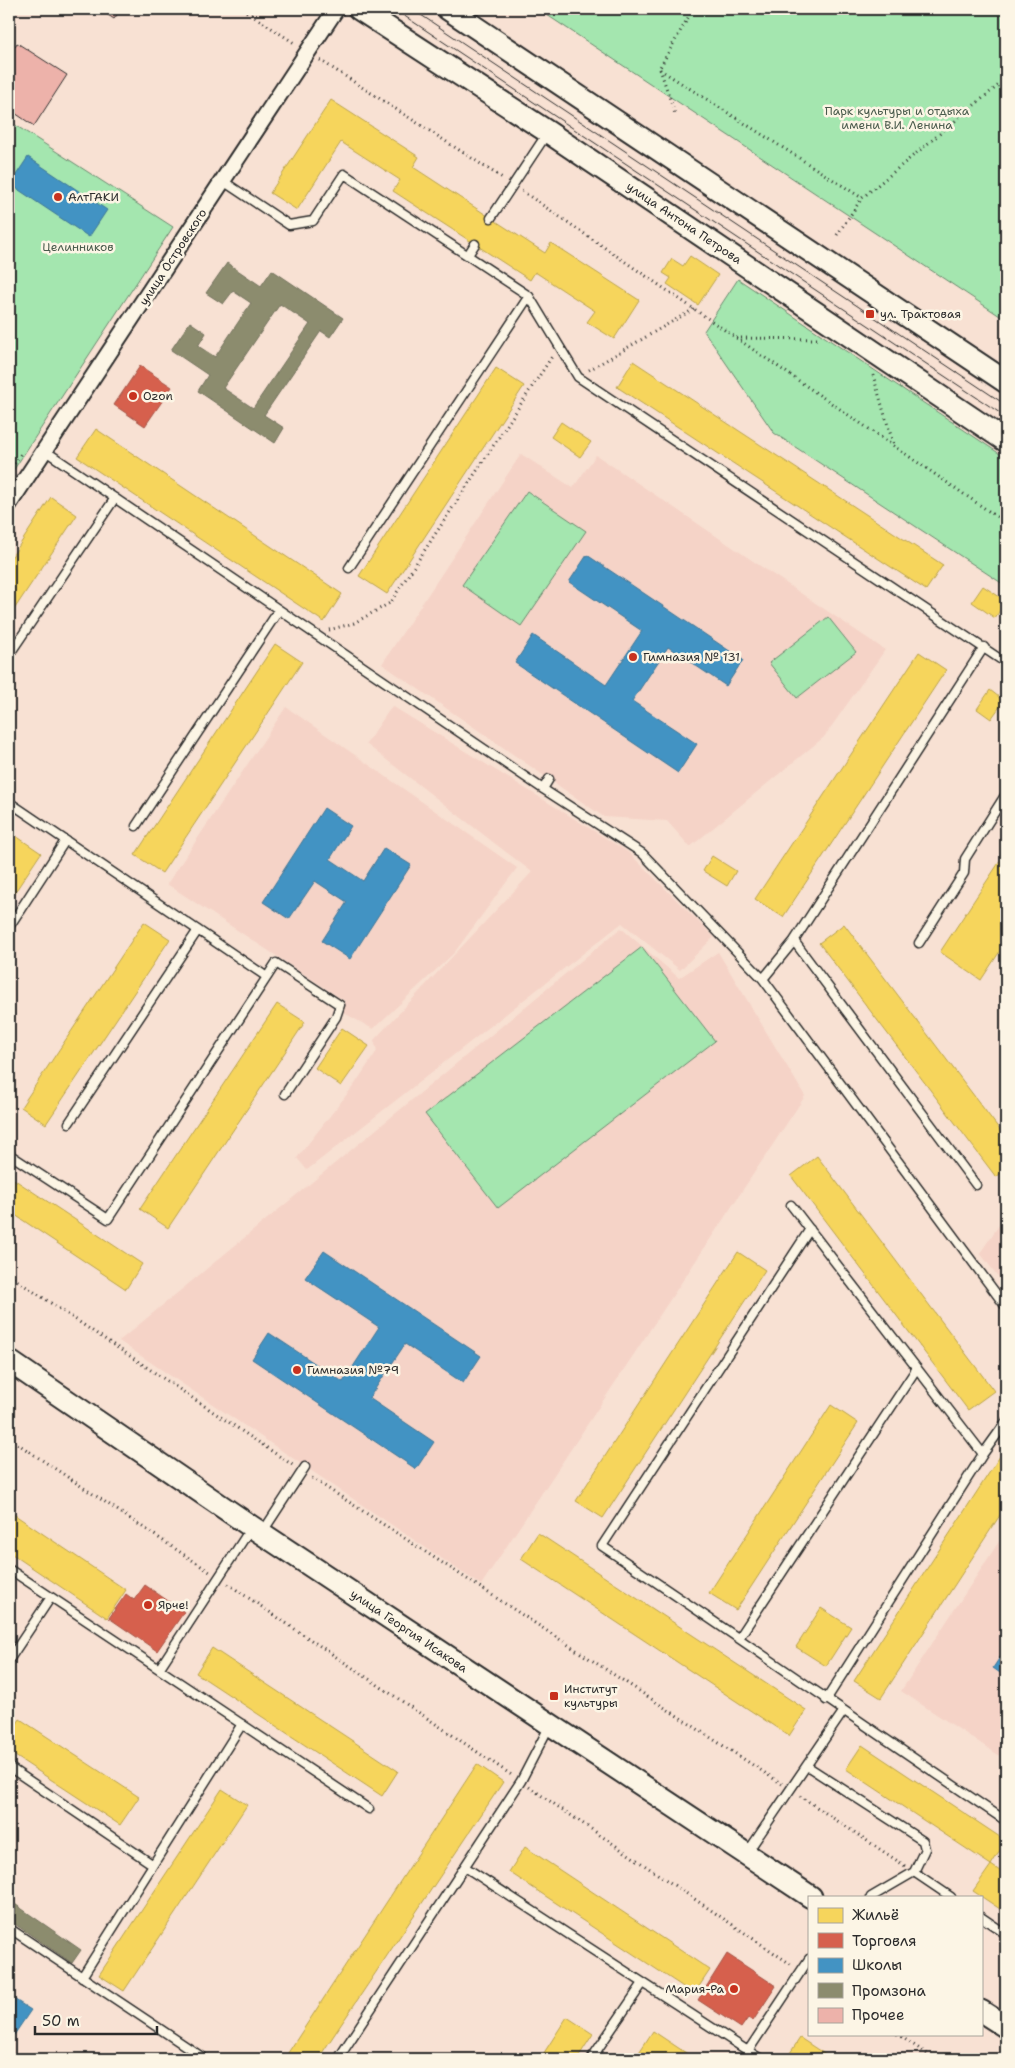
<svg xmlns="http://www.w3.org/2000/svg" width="1015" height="2068" viewBox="0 0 1015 2068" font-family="'Shantell Sans',sans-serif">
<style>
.built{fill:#f5d3c7}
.green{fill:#a4e6af;stroke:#68886d}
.homes{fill:#f6d55c;stroke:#b9a24d}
.shops{fill:#d6604d;stroke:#a35043}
.schools{fill:#4393c3;stroke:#3c7495}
.industry{fill:#8c8c6e;stroke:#6f6f5a;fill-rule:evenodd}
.building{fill:#edb2aa;stroke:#2b2b2b}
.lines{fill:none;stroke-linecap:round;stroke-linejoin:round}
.lane-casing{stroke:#2b2b2b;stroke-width:11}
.street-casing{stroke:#2b2b2b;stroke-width:19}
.secondary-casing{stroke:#2b2b2b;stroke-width:25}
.path{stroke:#2b2b2b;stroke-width:3;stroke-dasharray:1 4;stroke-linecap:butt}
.lane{stroke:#fcf5e5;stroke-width:8}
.street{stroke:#fcf5e5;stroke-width:15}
.secondary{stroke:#fcf5e5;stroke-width:21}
.tram{stroke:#2b2b2b;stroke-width:1}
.poi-dot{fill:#c8321e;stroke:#fcf5e5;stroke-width:2}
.labels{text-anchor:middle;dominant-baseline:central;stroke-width:5;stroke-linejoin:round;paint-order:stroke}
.park-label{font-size:12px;fill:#495a4c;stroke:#fcf5e5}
.poi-label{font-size:12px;fill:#2b2b2b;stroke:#fcf5e5;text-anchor:start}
.street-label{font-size:12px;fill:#2b2b2b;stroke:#fcf5e5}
</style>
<rect width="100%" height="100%" fill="#f8e1d3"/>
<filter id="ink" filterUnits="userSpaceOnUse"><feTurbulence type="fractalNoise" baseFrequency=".02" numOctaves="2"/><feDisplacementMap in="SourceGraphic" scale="10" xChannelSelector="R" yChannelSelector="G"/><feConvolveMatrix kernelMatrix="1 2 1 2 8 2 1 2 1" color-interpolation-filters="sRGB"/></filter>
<g filter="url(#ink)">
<path class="built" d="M521 454 573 488 596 455 885 650 824 737 690 847 667 821 604 817 382 664Z
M392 706 628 852 714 937 680 970 622 923 307 1170 297 1158 355 1084 377 1051 374 1040 532 872 366 744Z
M286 707 517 868 454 953 373 1029 344 1013 345 1001 167 884Z
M621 928 679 978 718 952 805 1096 481 1585 119 1341Z
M1006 1215V1287L980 1253Z
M1006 1531V1760L901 1691Z"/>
<path class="green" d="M538 9H1006V320Z
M9 121 173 227 9 477Z
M738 279 1006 458V586L774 433 704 331Z
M527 491 586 531 521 626 462 585Z
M828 617 856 652 797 698 769 663Z
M642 947 715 1041 498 1208 425 1114Z"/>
<path class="homes" d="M331 100 419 157 413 167 491 218 545 253 551 243 639 300 614 339 587 322 595 311 535 272 530 280 393 191 400 180 341 142 297 210 270 193Z
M690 256 718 275 698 305 667 284 671 278 663 273 672 259 683 266Z
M633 361 943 565 926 590 617 387Z
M496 368 524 386 387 594 359 576Z
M561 422 591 442 580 457 551 437Z
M96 429 342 594 324 622 77 457Z
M51 497 77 515 9 617V561Z
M983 586 1006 601 995 618 972 602Z
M275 644 302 662 162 873 135 855Z
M919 652 946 670 783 917 755 899Z
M990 690 1004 701 991 719 977 709Z
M13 834 41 853 9 901V840Z
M1006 852V942L981 980 940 952Z
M712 856 736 871 727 886 703 871Z
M144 922 170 939 46 1124 21 1107Z
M844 924 1006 1138V1170L996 1177 819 943Z
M277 1004 305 1022 168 1228 140 1209Z
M342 1028 369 1046 341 1086 315 1068Z
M817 1156 994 1391 968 1410 791 1176Z
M9 1176 142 1264 126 1289 9 1211Z
M738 1252 765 1270 603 1518 576 1501Z
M831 1405 858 1423 736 1610 709 1593Z
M1006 1447V1506L881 1698 854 1681Z
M9 1511 126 1590 107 1618 9 1552Z
M538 1533 806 1710 789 1736 521 1559Z
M821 1608 851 1627 826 1666 796 1647Z
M212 1648 398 1771 382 1796 196 1673Z
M20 1719 139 1797 120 1825 9 1752V1736Z
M862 1745 1006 1841 991 1865 846 1769Z
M477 1764 503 1782 318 2059H284Z
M222 1789 247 1805 124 1991 99 1975Z
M525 1847 710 1970 694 1994 509 1872Z
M991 1865 1006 1875V1913L973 1891Z
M567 2017 593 2034 577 2059H540Z
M653 2031 692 2057 691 2059H646L638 2054Z
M800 2038 832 2059H786Z"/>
<path class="shops" d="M140 366 172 387 145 426 114 405Z
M145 1585 184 1612 157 1651 109 1618 126 1594 134 1600Z
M727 1954 776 1986 753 2021 748 2018 741 2028 698 2000Z"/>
<path class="schools" d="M28 157 107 210 89 237 10 184Z
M587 555 743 660 726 686 668 647 632 701 697 744 678 773 515 663 533 635 606 685 642 631 569 582Z
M324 808 351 826 330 859 363 881 384 848 411 865 350 959 322 941 347 902 315 881 289 919 263 902Z
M324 1251 481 1356 463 1383 405 1344 369 1398 434 1442 416 1469 252 1359 269 1333 343 1382 379 1327 305 1278Z
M1006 1648V1677L993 1668Z
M9 1996 31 2010 14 2035 9 2031Z"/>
<path class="industry" d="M227 263 261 286 272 270 343 318 330 337 321 331 264 415 284 428 275 443 198 391 208 375 171 350 190 322 206 333 198 346 215 357 251 303 233 291 223 304 206 293ZM280 304 310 324 253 408 223 388Z
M9 1900 81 1950 72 1963 9 1920Z"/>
<path class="building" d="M99 9H121L114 19Z
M17 43 67 75 34 126 9 109V55Z"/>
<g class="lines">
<g class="lane-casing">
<path id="lane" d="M223 181 289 225 313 221 344 174 529 296 578 377 1006 663
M491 218 548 132
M468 255 475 244
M44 450 543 789 642 853 763 979 1006 1307
M349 568 529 296
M9 655 115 498
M543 789 549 779
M9 802 267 977 276 963 340 1005 336 1017 285 1094
M136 826 279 610
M9 927 65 841
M794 941 976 1185
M919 943 964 873 965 859 1006 794
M763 979 794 941 984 647
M69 1123 198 930
M9 1154 108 1219 267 977
M791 1205 983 1454 1006 1422
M810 1229 602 1546C737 1636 871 1730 1006 1821
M262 1533 305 1467
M9 1569 369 1809
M739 1638 917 1368
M9 1660 51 1597
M159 1669 251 1528
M826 1700 983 1454
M807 1766 923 1841 925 1849 914 1872 951 1897
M9 1767 152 1864
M747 1853 843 1712
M465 1867 748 2051 809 1959
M871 1897 914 1872
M981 1917 1006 1934
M9 1928 205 2059
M82 1977 242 1724
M748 2051 761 2059
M338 2059 521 1781 550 1725
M591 2059 643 1983"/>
</g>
<g class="street-casing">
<path id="street" d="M9 504 336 9"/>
</g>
<g class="secondary-casing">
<path id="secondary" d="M359 9 548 132 1006 441
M448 9 1006 382
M9 1361 252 1527 811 1897
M981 2011 1006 2027"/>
</g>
<path class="path" d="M242 9 296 44
M693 9 659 69 862 198
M320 60 504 179
M660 69 675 114
M522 191 1006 523
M837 235 862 198 1006 79
M736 338 820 339
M589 370 694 309
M873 375 894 446
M9 472 22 452
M329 630 354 623 390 603 553 355
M9 1275 294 1466
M9 1438 210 1572
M312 1478 782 1784
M228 1584 513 1776
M529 1787 792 1965
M800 1796 905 1866
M897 2034 935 2059"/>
<use href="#lane" class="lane"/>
<use href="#street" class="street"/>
<use href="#secondary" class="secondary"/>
<path class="tram" d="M394 9 1006 417
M412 9 1006 405"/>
</g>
</g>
<g class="poi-dot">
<circle cx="58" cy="197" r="5"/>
<rect x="865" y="309" width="10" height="10" rx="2.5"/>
<circle cx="133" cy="396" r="5"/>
<circle cx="633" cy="657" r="5"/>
<circle cx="297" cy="1370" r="5"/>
<circle cx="148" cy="1605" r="5"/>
<rect x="549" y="1691" width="10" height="10" rx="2.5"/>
<circle cx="734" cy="1989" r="5"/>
</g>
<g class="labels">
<g class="park-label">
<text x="897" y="111">Парк культуры и отдыха<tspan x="897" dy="14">имени В.И. Ленина</tspan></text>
<text x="78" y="247">Целинников</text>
</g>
<g class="poi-label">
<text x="68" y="197">АлтГАКИ</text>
<text x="880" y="314">ул. Трактовая</text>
<text x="143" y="396">Ozon</text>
<text x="643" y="657">Гимназия № 131</text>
<text x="307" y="1370">Гимназия №79</text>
<text x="158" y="1605">Ярче!</text>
<text x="564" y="1689">Институт<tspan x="564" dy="14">культуры</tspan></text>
<text x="724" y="1989" text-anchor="end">Мария-Ра</text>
</g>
<g class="street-label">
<text transform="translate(684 223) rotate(34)">улица Антона Петрова</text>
<text transform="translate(173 257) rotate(-57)">улица Островского</text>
<text transform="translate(409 1631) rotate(34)">улица Георгия Исакова</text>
</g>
</g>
<rect width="1015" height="2068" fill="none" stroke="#fcf5e5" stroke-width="30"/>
<rect x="15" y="15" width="985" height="2038" fill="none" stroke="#2b2b2b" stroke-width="2" filter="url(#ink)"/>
<rect x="808" y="1896" width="175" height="140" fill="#fcf5e5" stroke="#a8a49b"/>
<rect x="818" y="1908" width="25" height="15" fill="#f6d55c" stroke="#a8a49b"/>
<text x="852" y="1920" font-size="15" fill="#2b2b2b">Жильё</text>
<rect x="818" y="1933" width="25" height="15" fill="#d6604d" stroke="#a8a49b"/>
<text x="852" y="1946" font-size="15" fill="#2b2b2b">Торговля</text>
<rect x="818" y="1958" width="25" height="15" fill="#4393c3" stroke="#a8a49b"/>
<text x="852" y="1970" font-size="15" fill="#2b2b2b">Школы</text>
<rect x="818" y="1983" width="25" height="15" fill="#8c8c6e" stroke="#a8a49b"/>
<text x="852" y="1996" font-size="15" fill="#2b2b2b">Промзона</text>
<rect x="818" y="2008" width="25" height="15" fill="#edb2aa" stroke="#a8a49b"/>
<text x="852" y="2020" font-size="15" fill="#2b2b2b">Прочее</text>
<path d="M35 2026v8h122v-8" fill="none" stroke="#2b2b2b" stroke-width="2.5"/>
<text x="42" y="2026" font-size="15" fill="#2b2b2b" stroke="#fcf5e5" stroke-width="4" paint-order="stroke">50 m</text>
</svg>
